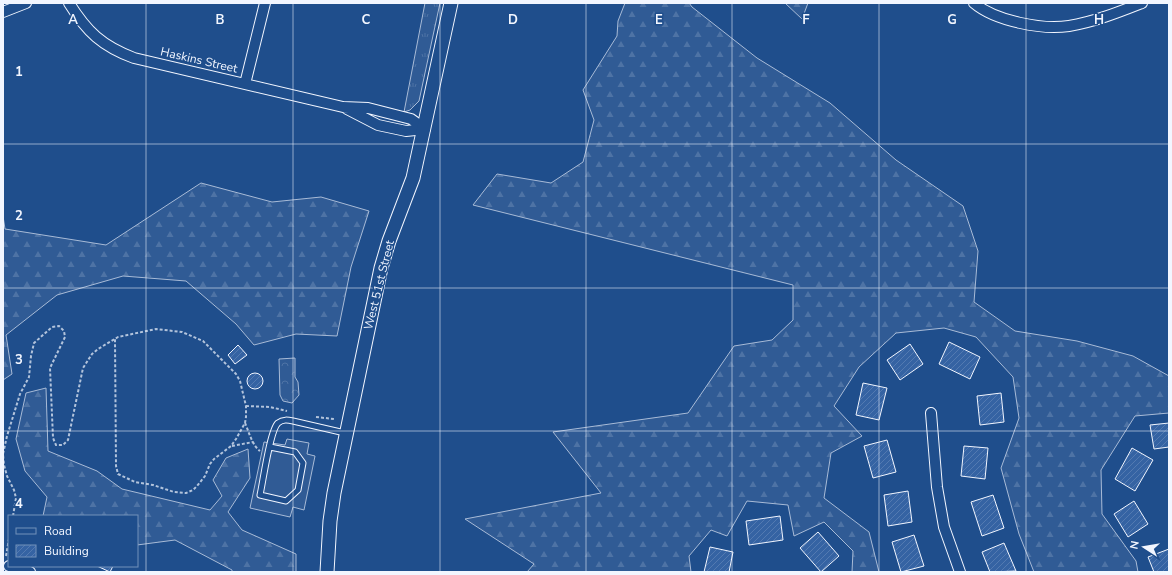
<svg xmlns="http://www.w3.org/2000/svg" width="1172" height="575" viewBox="0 0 1172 575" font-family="'Nunito Sans',sans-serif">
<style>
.grass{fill:url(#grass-tufts);stroke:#a8bbd7}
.forest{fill:url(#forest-firs);stroke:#a8bbd7}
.park{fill:url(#park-crowns);stroke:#a8bbd7}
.pitch{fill:#305b95;stroke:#a8bbd7}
.building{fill:url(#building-hatch);stroke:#f2f6ff}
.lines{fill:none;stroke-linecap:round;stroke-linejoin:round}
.service-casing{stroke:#f2f6ff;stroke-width:7}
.minor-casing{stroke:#f2f6ff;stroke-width:12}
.tertiary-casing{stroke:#f2f6ff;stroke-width:15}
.path{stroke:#b3c4dc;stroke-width:2;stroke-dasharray:3 2;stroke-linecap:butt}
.service{stroke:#1f4e8c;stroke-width:5}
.minor{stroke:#1f4e8c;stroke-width:10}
.tertiary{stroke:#1f4e8c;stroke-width:13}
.grid{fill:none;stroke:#f2f6ff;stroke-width:1;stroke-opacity:0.55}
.labels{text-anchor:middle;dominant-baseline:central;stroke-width:3;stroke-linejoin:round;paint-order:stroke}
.street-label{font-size:12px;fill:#f2f6ff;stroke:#1f4e8c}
.grid-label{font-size:13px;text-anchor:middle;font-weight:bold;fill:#f2f6ff;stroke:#1f4e8c;stroke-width:3;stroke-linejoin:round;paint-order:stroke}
</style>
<defs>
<pattern id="grass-tufts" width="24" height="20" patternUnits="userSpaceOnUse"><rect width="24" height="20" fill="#305b95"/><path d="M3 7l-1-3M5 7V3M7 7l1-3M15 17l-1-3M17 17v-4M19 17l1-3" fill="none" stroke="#4e73a5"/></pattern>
<pattern id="forest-firs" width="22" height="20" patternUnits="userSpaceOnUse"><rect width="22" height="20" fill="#305b95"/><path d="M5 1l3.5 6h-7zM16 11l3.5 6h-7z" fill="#4e73a5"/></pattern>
<pattern id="park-crowns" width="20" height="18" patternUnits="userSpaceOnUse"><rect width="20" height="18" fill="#305b95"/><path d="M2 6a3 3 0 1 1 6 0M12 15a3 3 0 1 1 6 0" fill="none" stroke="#4e73a5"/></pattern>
<pattern id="building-hatch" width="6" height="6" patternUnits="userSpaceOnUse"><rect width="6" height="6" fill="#3563a3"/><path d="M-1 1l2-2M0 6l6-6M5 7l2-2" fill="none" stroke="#537ab1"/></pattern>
</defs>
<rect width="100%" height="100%" fill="#1f4e8c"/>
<path class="grass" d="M425 3H440L419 101 410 110 404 112Z"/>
<path class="forest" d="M625 3H689L692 7 757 58 830 103 896 160 963 206 978 251 974 302 1015 331 1077 341 1133 356 1169 376V413L1135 416 1101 470 1102 514 1136 561 1138 572H1034L1019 534 1001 468 1019 418 1013 377 976 337 944 328 896 333 859 367 834 406 862 436 831 453 824 498 869 532 879 572H852L853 551 824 522 794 536 788 505 747 501 727 536 711 530 689 556 691 572H527L534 564 465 519 601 493 553 432 688 413 734 346 772 340 793 320V285L473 205 497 174 551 183 583 162 594 120 583 90 617 36 618 21Z
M785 3H808L802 19Z
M201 183 272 202 321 197 369 211 351 267 337 336 296 334 254 345 236 324 186 281 123 276 57 295 6 335 12 374 3 380V216L5 229 106 245Z
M46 388 48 451 97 471 122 489 210 510 222 496 213 480 226 458 248 449 250 478 228 512 242 530 296 554V572H232V570L175 540 137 545V516H43L47 497 25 471 16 439 26 393Z"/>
<path class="park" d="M295 358V377L298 382 299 395 292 403 283 401 280 395 279 359Z"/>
<path class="pitch" d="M287 439 309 443 307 454 315 456 304 510 293 507 290 517 250 508 264 442 285 445Z"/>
<path class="building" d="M949 342 980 357 970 379 939 364Z
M910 344 923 364 900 380 887 360Z
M238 345 247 355 235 364 228 355Z
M247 381a8 8 0 1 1 16 0a8 8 0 1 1-16 0Z
M863 383 887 388 879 420 856 415Z
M1001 393 1004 422 980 425 977 396Z
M1169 423V447L1154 449 1150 425Z
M887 440 896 472 873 478 864 446Z
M964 446 988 448 985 479 961 476Z
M1132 448 1153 460 1135 491 1115 479Z
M908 491 912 522 888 526 884 495Z
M993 495 1004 528 982 536 971 502Z
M1134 501 1148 524 1128 537 1114 514Z
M780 516 783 540 749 545 746 521Z
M818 532 839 556 821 572 800 548Z
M914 535 924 566 901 572 892 542Z
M1004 543 1016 571 990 572 982 552Z
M710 547 733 552 729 572H704Z
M1169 549V572H1154L1148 557Z
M97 566H113L110 572Z"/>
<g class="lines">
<g class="service-casing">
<path id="service" d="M270 447 295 452 303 463 298 490 286 501 260 495C263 482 270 430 278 423 283 419 288 420 293 421L345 433"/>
</g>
<g class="minor-casing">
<path id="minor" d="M69 3C87 32 102 46 134 58L343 107 368 108 411 119 425 129
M974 3C995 21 1042 30 1069 26 1094 22 1119 12 1142 3
M3 12 26 3
M245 84 265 3
M347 109 378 125 406 131 425 129
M931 413 937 487 944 527 960 572
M9 566 30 572"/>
</g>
<g class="tertiary-casing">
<path id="tertiary" d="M327 572 330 521 334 493 381 268 389 241 413 178 451 3"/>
</g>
<path class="path" d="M246 406 270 407 287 411
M316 417 334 419
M245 423C249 432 252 445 260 451
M232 446 253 442
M13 516 16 498 14 490 7 476 4 465 3 454 7 436 20 394 29 377 31 356 34 343 52 327 59 326 64 331 65 337 50 368 53 438 56 445H63L68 440 83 368 92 354 98 349 118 337 156 329 182 332 203 341 236 374 240 381 246 406V417L245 423 236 439 231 446 214 459 210 464 205 476 197 486 193 490 186 493 174 492 153 485 135 482 118 474 116 466 115 339
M6 556 9 539"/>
<use href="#service" class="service"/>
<use href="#minor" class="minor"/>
<use href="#tertiary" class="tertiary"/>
</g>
<path class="grid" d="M146 3V572M293 3V572M440 3V572M586 3V572M732 3V572M879 3V572M1026 3V572M3 144H1169M3 288H1169M3 431H1169"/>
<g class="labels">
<g class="street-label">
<text transform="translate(199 60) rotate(13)">Haskins Street</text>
<text transform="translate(379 285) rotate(-76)">West 51st Street</text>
</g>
</g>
<g class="grid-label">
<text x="73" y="24">A</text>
<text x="220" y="24">B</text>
<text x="366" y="24">C</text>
<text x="513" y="24">D</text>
<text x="659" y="24">E</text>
<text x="806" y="24">F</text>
<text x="952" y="24">G</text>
<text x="1099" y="24">H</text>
<text x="19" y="76">1</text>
<text x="19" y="220">2</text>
<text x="19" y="364">3</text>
<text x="19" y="508">4</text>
</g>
<rect width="1172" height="575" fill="none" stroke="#f2f6ff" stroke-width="8"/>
<rect x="8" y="515" width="130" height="52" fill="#1f4e8c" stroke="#7391ba"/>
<rect x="16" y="528" width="20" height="6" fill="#1f4e8c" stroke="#7391ba"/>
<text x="44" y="535" font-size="12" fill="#f2f6ff">Road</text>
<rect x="16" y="545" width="20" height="12" fill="url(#building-hatch)" stroke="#7391ba"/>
<text x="44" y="555" font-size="12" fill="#f2f6ff">Building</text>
<g transform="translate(1144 547) rotate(282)" stroke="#1f4e8c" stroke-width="3" paint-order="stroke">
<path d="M0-3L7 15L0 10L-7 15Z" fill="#f2f6ff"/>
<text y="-6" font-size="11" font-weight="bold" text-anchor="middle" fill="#f2f6ff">N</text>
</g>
</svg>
